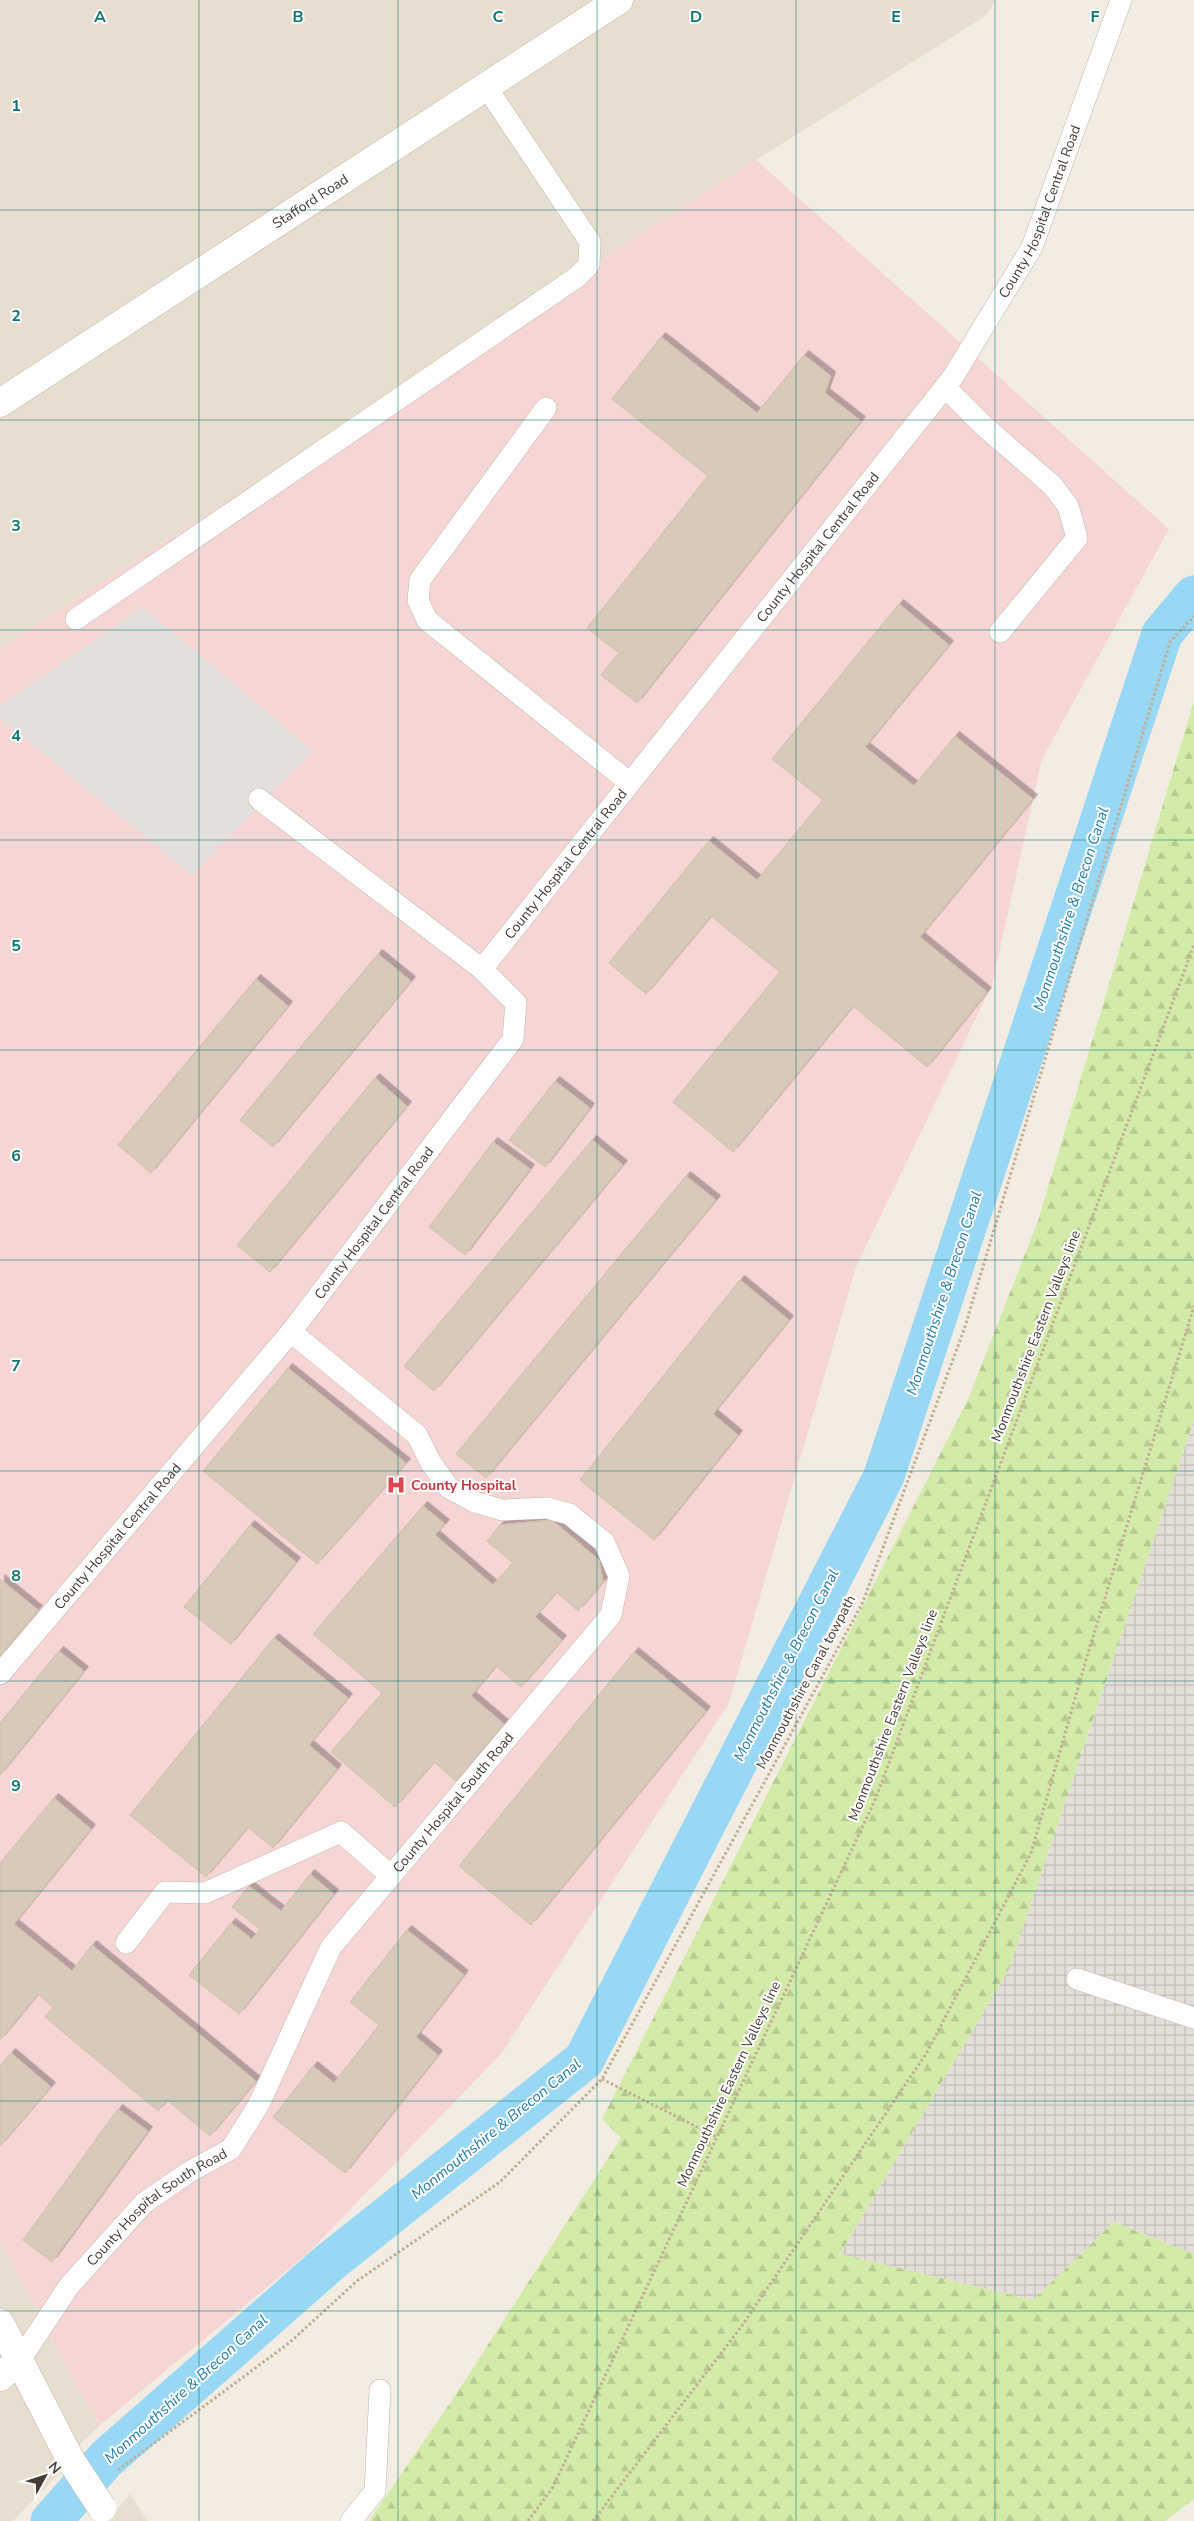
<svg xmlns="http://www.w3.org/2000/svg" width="1194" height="2521" viewBox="0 0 1194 2521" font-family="'Nunito Sans',sans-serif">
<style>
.residential{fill:#e7ded0}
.industrial{fill:url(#industrial-grid)}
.medical{fill:#f5d6d5}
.forest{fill:url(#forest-firs)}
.parking{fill:#e3dfdc}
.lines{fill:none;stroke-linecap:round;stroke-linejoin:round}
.canal{stroke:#99d8f5;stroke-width:41}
.building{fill:#d8caba;stroke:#d0beaa;filter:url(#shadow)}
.service-casing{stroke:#c2b6a8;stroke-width:22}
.minor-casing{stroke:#c2b6a8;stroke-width:29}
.tertiary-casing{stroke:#c2b6a8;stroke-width:29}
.path{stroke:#c2ad95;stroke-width:3;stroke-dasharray:2.5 2.5;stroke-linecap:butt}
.service{stroke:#fff;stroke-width:21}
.minor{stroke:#fff;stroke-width:28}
.tertiary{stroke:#fff;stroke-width:28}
.tertiary-bridge-casing{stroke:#c2b6a8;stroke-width:29;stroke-linecap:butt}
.tertiary-bridge{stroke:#fff;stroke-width:28}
.grid{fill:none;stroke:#0f766e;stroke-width:1;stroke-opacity:0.55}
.labels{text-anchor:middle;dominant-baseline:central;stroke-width:4;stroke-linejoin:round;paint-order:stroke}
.street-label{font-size:14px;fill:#453c33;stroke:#fff}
.health-label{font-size:14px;font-weight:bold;fill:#be3a42;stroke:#fff;text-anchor:start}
.water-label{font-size:15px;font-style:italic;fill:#237ca7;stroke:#fff}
.grid-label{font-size:16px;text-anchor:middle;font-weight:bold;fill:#0f766e;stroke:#fff;stroke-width:4;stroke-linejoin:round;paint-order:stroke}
</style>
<defs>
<pattern id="industrial-grid" width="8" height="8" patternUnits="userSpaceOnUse" patternTransform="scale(1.25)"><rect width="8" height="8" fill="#e4ded8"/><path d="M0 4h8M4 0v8" fill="none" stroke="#c5bfba"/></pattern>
<pattern id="forest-firs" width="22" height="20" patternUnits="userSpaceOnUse" patternTransform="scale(1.25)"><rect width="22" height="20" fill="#d3eba8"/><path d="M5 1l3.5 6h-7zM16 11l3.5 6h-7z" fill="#b6ca91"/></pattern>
<filter id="shadow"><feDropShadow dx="4.5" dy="-4.5" stdDeviation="0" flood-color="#0004"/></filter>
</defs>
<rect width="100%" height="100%" fill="#f3ece3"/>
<path class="residential" d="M0 0H996L984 17 756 160 0 648Z
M0 2241 99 2426 83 2441 56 2477 13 2521H0Z
M130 2494 148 2521H108Z"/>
<path class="industrial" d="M1194 1420V2254L1114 2222 1033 2300 840 2254 1009 1969Z"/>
<path class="medical" d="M756 160 1169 529 1042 759 992 985 856 1267 729 1703 501 2054 307 2254 99 2426 0 2241V648Z"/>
<path class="forest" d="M1194 701V1420L1009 1969 840 2254 1033 2300 1114 2222 1194 2254V2499L1165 2521H369L457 2393 621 2138 602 2119 969 1397 1038 1221Z"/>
<path class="parking" d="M143 607 313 751 192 875 0 718V706Z"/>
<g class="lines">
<path class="canal" d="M51 2521 106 2459 330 2262 584 2060 884 1476 1162 634 1194 596"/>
</g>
<path class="building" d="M661 337 757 413 804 355 831 376 825 393 861 421 637 703 601 675 619 653 587 628 708 476 612 399Z
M899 604 949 645 865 747 914 786 955 736 1033 799 920 937 987 992 927 1067 853 1006 733 1152 673 1102 780 972 711 916 646 994 609 963 709 841 757 880 823 800 772 759Z
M378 954 411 981 273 1147 240 1120Z
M256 979 288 1006 151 1173 118 1145Z
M375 1078 407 1106 270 1272 237 1245Z
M555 1081 590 1108 545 1167 509 1140Z
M592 1140 623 1165 434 1391 404 1366Z
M493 1142 530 1169 465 1255 429 1227Z
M686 1176 716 1200 486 1478 456 1454Z
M740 1280 789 1320 713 1414 738 1435 654 1540 580 1480Z
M288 1368 406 1463 317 1564 203 1471Z
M423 1506 445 1524 435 1535 493 1585 513 1563 487 1541 500 1525 552 1520 599 1560 603 1582 578 1611 557 1592 535 1617 562 1640 521 1687 496 1666 471 1696 504 1724 456 1781 434 1762 395 1807 331 1752 382 1693 313 1634Z
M250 1525 296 1562 231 1644 184 1607Z
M0 1579 38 1610 0 1656Z
M274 1638 348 1698 309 1745 337 1769 273 1848 248 1827 206 1877 130 1815Z
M59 1651 84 1671 0 1775V1723Z
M634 1652 706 1711 531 1925 459 1866Z
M54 1798 91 1829 14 1924 72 1971 92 1945 256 2081 210 2136 167 2100 158 2111 45 2017 53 2007 38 1994 0 2040V1863Z
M310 1874 334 1894 239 2014 189 1975 231 1923 252 1939 260 1929 232 1907 249 1886 281 1911Z
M407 1930 464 1975 416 2037 438 2055 345 2173 273 2117 313 2066 334 2083 379 2025 350 2002Z
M11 2053 51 2087 0 2146V2066Z
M118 2109 148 2131 52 2262 23 2240Z"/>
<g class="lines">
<g class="service-casing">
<g id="service">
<path d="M945 387 984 426 1053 486 1068 506 1077 538 1000 632"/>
<path d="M546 408 420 580 418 600 427 620 630 783"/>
<path d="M76 619 577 277 589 265 590 242 487 88"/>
<path d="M259 799 482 969"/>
<path id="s1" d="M0 1674 291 1332 513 1039 516 1003 482 969 953 377 1032 247 1121 0"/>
<path d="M126 1943 165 1892 205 1893 341 1832 391 1876"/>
<path d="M1077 1979 1194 2018"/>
<path id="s2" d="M20 2360 69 2286 144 2203 189 2172 231 2149 259 2104 331 1947 611 1615 619 1576 604 1542 569 1514 547 1508 502 1510 475 1502 449 1488 431 1463 417 1435 291 1332"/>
<path d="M351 2521 375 2491 380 2390"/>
</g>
</g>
<g class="minor-casing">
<path id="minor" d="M0 2377 20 2360"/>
</g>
<g class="tertiary-casing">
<g id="tertiary">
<path id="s3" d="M0 403 619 0"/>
<path d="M0 2323 70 2459"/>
</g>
</g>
<path class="path" d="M602 2079 717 2137
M118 2470 289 2343 357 2281 500 2182 602 2079 862 1604 964 1330 1170 642 1194 616
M528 2521 553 2487 875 1800 1194 945
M593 2521 741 2327 926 2054 1031 1853 1086 1660 1194 1306"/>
<use href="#service" class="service"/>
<use href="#minor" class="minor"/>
<use href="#tertiary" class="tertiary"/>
<g class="tertiary-bridge-casing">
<path id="tertiary-bridge" d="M70 2459 102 2508"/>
</g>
<use href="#tertiary-bridge" class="tertiary-bridge"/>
</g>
<path class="grid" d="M199 0V2521M398 0V2521M597 0V2521M796 0V2521M995 0V2521M0 210H1194M0 420H1194M0 630H1194M0 840H1194M0 1050H1194M0 1260H1194M0 1471H1194M0 1681H1194M0 1891H1194M0 2101H1194M0 2311H1194"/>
<defs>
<g id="hospital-bare" transform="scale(1.5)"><path d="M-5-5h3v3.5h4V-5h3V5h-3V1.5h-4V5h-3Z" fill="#e0444e" stroke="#fff" stroke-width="2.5" paint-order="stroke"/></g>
</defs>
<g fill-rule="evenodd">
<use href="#hospital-bare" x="396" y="1485"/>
</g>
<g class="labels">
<g class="street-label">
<text stroke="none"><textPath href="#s3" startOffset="370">Stafford Road</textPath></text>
<text stroke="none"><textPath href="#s1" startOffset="1845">County Hospital Central Road</textPath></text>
<text stroke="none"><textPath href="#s1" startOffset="1440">County Hospital Central Road</textPath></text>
<text stroke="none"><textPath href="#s1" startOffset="1035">County Hospital Central Road</textPath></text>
<text stroke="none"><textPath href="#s1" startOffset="586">County Hospital Central Road</textPath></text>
<text transform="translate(1036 1336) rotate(-69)">Monmouthshire Eastern Valleys line</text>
<text stroke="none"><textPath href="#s1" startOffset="181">County Hospital Central Road</textPath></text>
<text transform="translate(806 1682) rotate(-62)">Monmouthshire Canal towpath</text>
<text transform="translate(893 1715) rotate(-69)">Monmouthshire Eastern Valleys line</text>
<text stroke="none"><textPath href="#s2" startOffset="718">County Hospital South Road</textPath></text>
<text transform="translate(729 2084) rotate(-65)">Monmouthshire Eastern Valleys line</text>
<text stroke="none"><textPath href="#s2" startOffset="208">County Hospital South Road</textPath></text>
</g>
<g class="health-label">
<text x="411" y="1485">County Hospital</text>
</g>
<g class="water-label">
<text transform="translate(1071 909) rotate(-72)">Monmouthshire &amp; Brecon Canal</text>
<text transform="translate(944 1293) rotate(-72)">Monmouthshire &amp; Brecon Canal</text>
<text transform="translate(786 1665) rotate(-63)">Monmouthshire &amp; Brecon Canal</text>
<text transform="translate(496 2129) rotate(-39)">Monmouthshire &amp; Brecon Canal</text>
<text transform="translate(186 2389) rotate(-42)">Monmouthshire &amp; Brecon Canal</text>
</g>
</g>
<g class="grid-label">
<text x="100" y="22">A</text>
<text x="298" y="22">B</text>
<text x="498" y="22">C</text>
<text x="696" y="22">D</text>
<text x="896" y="22">E</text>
<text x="1095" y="22">F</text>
<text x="16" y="111">1</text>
<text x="16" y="321">2</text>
<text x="16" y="531">3</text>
<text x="16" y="741">4</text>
<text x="16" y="951">5</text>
<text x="16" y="1161">6</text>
<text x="16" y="1371">7</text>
<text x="16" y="1581">8</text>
<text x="16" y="1791">9</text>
</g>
<g transform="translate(45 2476) rotate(50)" stroke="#ffffff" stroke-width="4" paint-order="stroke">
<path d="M0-4L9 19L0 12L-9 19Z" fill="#453c33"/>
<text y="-8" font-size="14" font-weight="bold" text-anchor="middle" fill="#453c33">N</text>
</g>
</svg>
